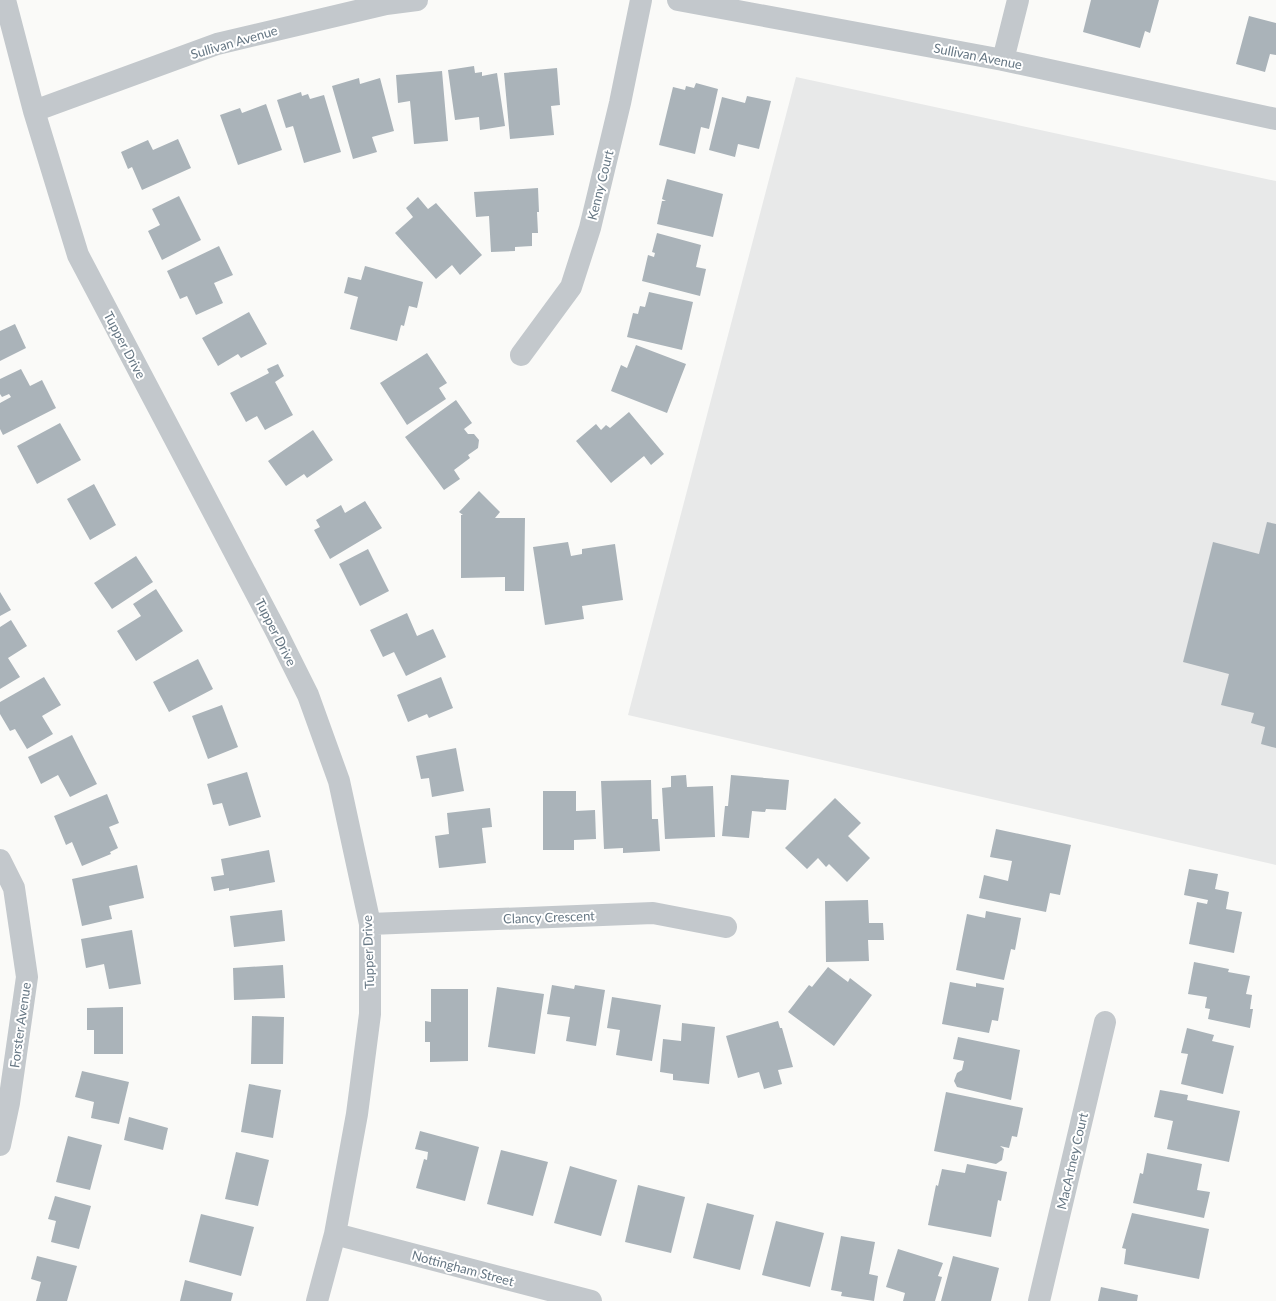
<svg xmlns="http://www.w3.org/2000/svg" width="1276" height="1301" viewBox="0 0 1276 1301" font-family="Lato,sans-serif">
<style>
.built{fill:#e8e9e9}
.building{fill:#aab3b9}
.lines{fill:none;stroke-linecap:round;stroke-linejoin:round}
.minor{stroke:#c3c8cc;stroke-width:22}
.labels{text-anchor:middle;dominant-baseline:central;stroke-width:4;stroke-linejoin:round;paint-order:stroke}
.street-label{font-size:13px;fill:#657683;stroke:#fff}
</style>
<rect width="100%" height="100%" fill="#fafaf8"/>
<path class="built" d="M796 77 1276 181V865L628 715Z"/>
<path class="building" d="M1091 0H1159L1150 33 1145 31 1140 48 1083 32Z
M1249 16 1276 23V55L1270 54 1265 72 1236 64Z
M474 66 475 73 482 72V76L497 73 505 126 480 130 479 117 455 120 448 70Z
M557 68 560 105 551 106 554 135 510 139 504 73Z
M442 71 448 141 414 144 410 101 398 103 396 75Z
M359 78 360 84 380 78 394 131 372 137 377 152 353 159 332 86Z
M696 83 718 89 709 129 701 127 695 154 659 145 673 87 685 90 686 86 694 88Z
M301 92 302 96 308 94 310 99 324 95 341 152 304 163 293 126 286 128 277 100Z
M747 96 771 101 759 149 738 144 735 157 709 150 722 97 745 103Z
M266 104 282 150 238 165 220 115 240 108 242 113Z
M178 139 191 168 142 190 132 167 128 169 121 152 148 140 153 150Z
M667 179 723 194 713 237 657 224 662 201H666L662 199Z
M538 188 539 212H537L538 233H532V246L515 247V251L491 252 489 216 476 217 474 192Z
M179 196 201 240 162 260 148 231 160 225 152 209Z
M418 197 428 209 436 203 482 255 460 275 452 265 436 279 395 233 413 217 406 208Z
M657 233 701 245 696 267 706 269 700 296 642 281 648 255 654 257 655 253 652 252Z
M219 246 233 275 214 283 223 303 196 315 187 296 180 299 167 271Z
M365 266 423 282 417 308 409 306 404 326 401 325 397 341 350 329 358 297 344 293 348 277 361 280Z
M649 292 693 302 682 350 627 337 633 313 638 314 640 306 645 307Z
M249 312 267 344 241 358 238 354 218 366 202 338Z
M15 324 26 348 0 361V331Z
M636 345 686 364 667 413 611 391 621 365 627 368Z
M427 353 447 383 439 388 446 399 407 425 380 383Z
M278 364 284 376 275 382 293 415 265 430 257 416 246 422 230 393 269 373 267 369Z
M21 369 30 386 42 380 56 408 3 435 0 429V403L11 397 9 394 2 397 0 394V379Z
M456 400 472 423 464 429 468 434H474L479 440 478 448 468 455 470 458 454 470 460 479 444 490 405 437Z
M629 412 664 454 651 465 644 456 611 483 576 441 596 424 601 430 606 425 610 428Z
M60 423 81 460 37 484 17 446Z
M313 430 333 460 307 478 304 474 286 486 268 461Z
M94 484 116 525 90 540 67 499Z
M479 491 500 512 495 518H525L524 591H505V577L461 578V515H463L459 512Z
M365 501 382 528 330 559 314 530 320 527 316 520 341 505 345 513Z
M1267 522 1276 524V748L1261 744 1265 727 1251 723 1254 713 1221 705 1229 674 1183 662 1213 542 1259 554Z
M568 542 571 556 582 554V549L615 544 623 600 582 606 584 619 545 625 533 547Z
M368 549 389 591 360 606 339 564Z
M136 556 153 582 112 609 94 583Z
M156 589 183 631 136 661 117 631 141 616 133 604Z
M0 592 11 610 0 616Z
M407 613 417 636 433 629 446 657 406 676 394 652 383 657 370 630Z
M11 620 27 646 8 658 20 677 0 689V627Z
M198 659 213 689 169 712 153 682Z
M44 677 61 705 42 716 53 734 27 749 15 729 10 731 0 714V702Z
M441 677 453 708 429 718 427 714 408 722 397 695Z
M222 705 238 747 208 759 192 716Z
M72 735 97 784 70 797 58 775 41 784 28 757Z
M456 748 464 791 432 797 429 778 421 779 416 756Z
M247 772 261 817 229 826 222 803 213 805 207 784Z
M686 775 687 787 713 786 715 837 665 839 662 788 671 787V776Z
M731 775 789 780 786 810 766 809 765 812 752 811 749 838 722 836 725 806H728Z
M651 780 652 819H658L660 851 623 853V848L604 849 601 781Z
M543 791H576V811L595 810 596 839 574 840V850H543Z
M107 794 119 823 109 827 118 848 110 852 111 854 82 866 72 842 66 845 54 816Z
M835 798 861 823 848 836 870 858 847 882 829 864 826 867 818 858 807 869 785 848Z
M490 808 492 827 482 828 486 863 439 868 435 836 449 834 447 813Z
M996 829 1071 845 1060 895 1050 893 1046 912 979 898 984 875 1008 881 1012 861 990 857Z
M269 850 275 882 229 891V888L214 891 211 877 224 875 221 859Z
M137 865 144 898 109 906 112 919 82 926 72 879Z
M1189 869 1218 874 1215 889 1229 892 1226 909 1242 912 1234 953 1189 944 1197 902 1207 904 1208 900 1184 895Z
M868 900 869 923H883L884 940H868L869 961 826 962 825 901Z
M282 910 285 941 234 947 230 916Z
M986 911 1021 918 1015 950 1011 949 1004 980 956 970 967 914 985 918Z
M132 930 141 984 109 989 104 964 86 968 81 939Z
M1194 962 1229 969 1228 972 1250 976 1246 994 1252 995 1250 1009H1253L1250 1028 1208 1019 1210 1009 1205 1008 1207 997 1188 994Z
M283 965 285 998 234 1000 233 968Z
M828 967 848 982 850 978 872 995 834 1046 788 1012 809 985 812 987Z
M950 982 976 987V983L1004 988 998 1021 992 1020 989 1033 942 1024Z
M552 985 574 989 575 985 605 990 596 1046 566 1041 570 1017 547 1014Z
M497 987 544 994 535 1054 488 1047Z
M431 989H468V1061L430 1062V1042H425V1021L431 1022Z
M612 997 661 1005 652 1061 616 1055 620 1030 607 1028Z
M123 1007V1054H94V1030H87V1008Z
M252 1016 284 1017 283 1064H251Z
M778 1021 780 1028H782L793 1067 778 1070 782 1084 764 1089 759 1072 738 1078 726 1036Z
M682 1023 715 1027 709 1084 673 1080V1074L660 1072 663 1039 681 1041Z
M1187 1028 1214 1035 1212 1041 1234 1046 1223 1094 1181 1084 1188 1054 1181 1053Z
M958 1037 1020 1050 1011 1100 957 1087 954 1081 957 1073 962 1070 964 1061 953 1059Z
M82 1071 129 1082 119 1124 91 1118 94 1102 75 1097Z
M249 1084 281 1090 273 1138 241 1132Z
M1160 1090 1188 1095 1187 1100 1240 1111 1229 1162 1167 1149 1173 1121 1154 1117Z
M946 1092 1023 1108 1017 1137 1012 1136 1009 1148 1000 1146 1004 1149 1002 1160 996 1164 934 1151Z
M129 1117 168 1128 163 1150 124 1140Z
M420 1131 479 1147 465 1201 416 1188 424 1159 427 1160 428 1152 415 1149Z
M68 1136 102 1145 90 1190 56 1182Z
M501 1150 548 1162 533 1216 487 1204Z
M236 1152 269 1160 258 1206 225 1199Z
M1147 1153 1202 1164 1197 1190 1210 1192 1204 1218 1133 1203 1140 1173 1143 1174Z
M967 1164 1007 1172 1001 1201 998 1200 991 1237 928 1225 936 1185 938 1186 942 1169 965 1173Z
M570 1166 617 1180 601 1236 554 1223Z
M638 1185 685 1197 671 1253 625 1242Z
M55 1196 91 1206 79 1249 51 1242 56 1221 48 1219Z
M707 1203 754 1215 740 1270 693 1258Z
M1132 1213 1209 1229 1199 1279 1124 1264 1126 1249 1122 1248Z
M201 1214 254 1227 241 1276 189 1262Z
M776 1221 824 1233 810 1287 762 1275Z
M841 1236 875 1242 869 1274 878 1276 874 1301 841 1296 842 1292 831 1290Z
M898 1249 943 1263 938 1276 942 1277 935 1301H903L905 1293 886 1287Z
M37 1256 77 1266 67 1301H36L41 1282 31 1279Z
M953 1256 999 1268 991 1301H941Z
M185 1280 233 1293 231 1301H180Z
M1101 1287 1138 1295 1137 1301H1098Z"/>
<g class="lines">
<path class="minor" d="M5 0 34 111 78 255 276 631 308 695 339 781 370 924V1014L357 1114 335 1234 317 1301
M678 0 1003 60 1276 119
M1003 60 1018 0
M34 111 217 44 386 4 417 0
M521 355 571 287 590 228 620 103 641 0
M0 860 14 888 27 977 9 1103 0 1145
M370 924 653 913 726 927
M335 1234 591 1301
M1039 1301 1105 1022"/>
</g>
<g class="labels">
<g class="street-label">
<text transform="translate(234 42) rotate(-16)">Sullivan Avenue</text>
<text transform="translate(978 56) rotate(11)">Sullivan Avenue</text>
<text transform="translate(600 185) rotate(-76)">Kenny Court</text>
<text transform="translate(125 345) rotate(62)">Tupper Drive</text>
<text transform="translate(276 632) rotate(63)">Tupper Drive</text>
<text transform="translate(549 917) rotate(-2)">Clancy Crescent</text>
<text transform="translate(368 952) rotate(-92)">Tupper Drive</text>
<text transform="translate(20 1025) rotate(-82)">Forster Avenue</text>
<text transform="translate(1072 1161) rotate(-77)">MacArtney Court</text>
<text transform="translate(463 1268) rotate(15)">Nottingham Street</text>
</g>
</g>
</svg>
